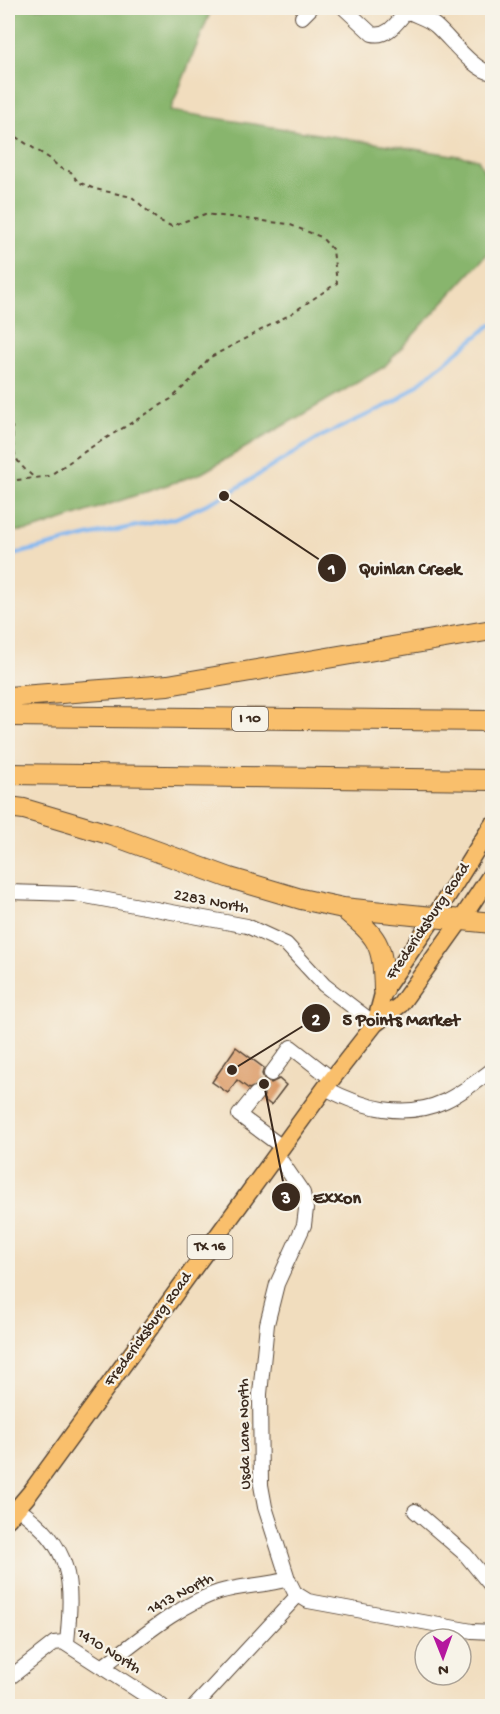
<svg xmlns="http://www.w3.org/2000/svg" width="500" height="1714" viewBox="0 0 500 1714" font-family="'Gochi Hand',sans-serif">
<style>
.forest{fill:#88b56d;stroke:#627046;stroke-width:1.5}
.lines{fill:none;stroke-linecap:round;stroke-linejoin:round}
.stream{stroke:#82b8f1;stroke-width:4}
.building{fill:#da955f}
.minor-tunnel{stroke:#cdb99e;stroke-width:14;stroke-dasharray:14 7;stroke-linecap:butt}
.minor-casing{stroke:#564536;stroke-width:16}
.major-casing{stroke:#564536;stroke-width:19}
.highway-casing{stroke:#564536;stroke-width:22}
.path{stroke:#564536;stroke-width:2;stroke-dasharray:4.5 4.5;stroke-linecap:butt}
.minor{stroke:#fff;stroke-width:14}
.major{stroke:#f9bf6c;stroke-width:16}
.highway{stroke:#f9bf6c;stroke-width:20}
.labels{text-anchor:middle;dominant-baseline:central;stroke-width:4.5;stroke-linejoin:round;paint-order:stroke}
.shield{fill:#f7f3e8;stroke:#73665b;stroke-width:1.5}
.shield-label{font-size:15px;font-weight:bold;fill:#3b2a1e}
.street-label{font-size:16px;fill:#3b2a1e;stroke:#f7f3e8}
.leader{fill:none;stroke:#3b2a1e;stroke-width:2}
.callout-dot{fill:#3b2a1e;stroke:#f7f3e8;stroke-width:2}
.mark-label{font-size:18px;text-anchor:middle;font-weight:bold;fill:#fff}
.callout-label{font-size:18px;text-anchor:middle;font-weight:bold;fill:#3b2a1e;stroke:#f7f3e8;stroke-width:4.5;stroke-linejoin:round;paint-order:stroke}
</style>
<rect width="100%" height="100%" fill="#f7f3e8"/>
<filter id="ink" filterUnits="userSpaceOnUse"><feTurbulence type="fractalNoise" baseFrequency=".0167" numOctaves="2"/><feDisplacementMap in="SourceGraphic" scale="12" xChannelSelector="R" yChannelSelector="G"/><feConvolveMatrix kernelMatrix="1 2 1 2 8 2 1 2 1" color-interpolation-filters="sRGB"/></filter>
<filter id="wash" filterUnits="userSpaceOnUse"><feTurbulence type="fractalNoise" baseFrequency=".008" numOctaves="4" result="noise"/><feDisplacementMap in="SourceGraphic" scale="24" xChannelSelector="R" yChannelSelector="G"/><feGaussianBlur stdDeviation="1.35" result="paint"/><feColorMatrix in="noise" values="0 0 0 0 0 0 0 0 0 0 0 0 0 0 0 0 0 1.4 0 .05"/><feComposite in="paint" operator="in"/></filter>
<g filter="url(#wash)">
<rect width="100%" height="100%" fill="#f1ddbe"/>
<path class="forest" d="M8 8H212L170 111 478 159 492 187V249L384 367 202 473 33 530 8 532Z"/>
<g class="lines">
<path class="stream" d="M8 556 92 535 176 518 224 496 320 437 397 401 492 324"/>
</g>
<g id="blocks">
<path class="building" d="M236 1047 264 1068 262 1074 265 1081 271 1083 279 1079 286 1085 271 1105 263 1099 265 1091 258 1085 249 1089 237 1080 228 1093 212 1082Z"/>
</g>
</g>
<g filter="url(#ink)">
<use href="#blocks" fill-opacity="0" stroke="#564536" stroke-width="1.5"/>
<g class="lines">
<path class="minor-tunnel" d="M256 1094 271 1074"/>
<g class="minor-casing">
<path id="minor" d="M344 8 372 34C388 38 398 21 407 11
M403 8C413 16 426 17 436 26 451 39 473 70 492 73
M302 17 311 8
M8 892 75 894 247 926 286 944 324 985 375 1024
M271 1074 291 1047 332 1079
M325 1088C363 1108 404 1120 445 1101 462 1093 477 1081 492 1070
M256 1094 239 1115 282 1147
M277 1155 303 1193 306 1209 304 1225 277 1284 267 1324 260 1394 261 1485 265 1507 288 1579 295 1593 308 1601 472 1631 492 1632
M17 1508C73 1547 73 1580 67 1643
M415 1511 465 1554 492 1587
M102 1667C136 1642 179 1604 219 1592 241 1585 265 1586 288 1579
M8 1679 54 1643 63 1642 162 1706
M195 1706 298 1595"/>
</g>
<g class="major-casing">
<path id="major" d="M375 1024 384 990 435 916 492 825
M8 1519 30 1493 325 1088 375 1024 400 1005 461 920 492 873"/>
</g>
<g class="highway-casing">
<path id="highway" d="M8 697 168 685 492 630
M8 716 492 721
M8 774 492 780
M8 807 24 809 112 835 230 878 301 899 343 908 492 923
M343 908C378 938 383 942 384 990"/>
</g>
<path class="path" d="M8 34 13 41 8 58
M8 132 49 158 60 168 71 172 78 182 95 189 132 197 158 220 171 226 205 214 288 224 321 237 333 250 337 283 289 315 209 358 193 378 171 399 93 446 49 476 35 478C11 459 14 454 12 426
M8 481 35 478"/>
<use href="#minor" class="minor"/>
<use href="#major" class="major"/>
<use href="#highway" class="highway"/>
</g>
</g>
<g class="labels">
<g class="shield">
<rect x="232" y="707" width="36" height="24" rx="4.5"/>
<rect x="187.5" y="1235" width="45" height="24" rx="4.5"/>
</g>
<g class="shield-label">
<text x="250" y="719">I 10</text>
<text x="210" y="1247">TX 16</text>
</g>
<g class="street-label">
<text transform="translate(211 903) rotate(11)">2283 North</text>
<text transform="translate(429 922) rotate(-56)">Fredericksburg Road</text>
<text transform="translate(149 1330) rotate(-54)">Fredericksburg Road</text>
<text transform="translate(246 1434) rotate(-91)">Usda Lane North</text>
<text transform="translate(181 1595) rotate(-28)">1413 North</text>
<text transform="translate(108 1652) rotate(32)">1410 North</text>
</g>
</g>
<path class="leader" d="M224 496L332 568M232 1070L316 1018M264 1084L286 1197"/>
<g class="callout-dot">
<circle cx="224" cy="496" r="6"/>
<circle cx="232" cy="1070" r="6"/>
<circle cx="264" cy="1084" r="6"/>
<circle cx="332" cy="568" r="15"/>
<circle cx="316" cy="1018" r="15"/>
<circle cx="286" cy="1197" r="15"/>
</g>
<g class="mark-label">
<text x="332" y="574">1</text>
<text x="316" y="1025">2</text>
<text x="286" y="1203">3</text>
</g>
<g class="callout-label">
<text x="410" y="574">Quinlan Creek</text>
<text x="401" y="1025">5 Points Market</text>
<text x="337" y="1203">Exxon</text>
</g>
<rect width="500" height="1714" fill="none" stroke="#f7f3e8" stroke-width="30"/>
<g transform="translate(443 1657) rotate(179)"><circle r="28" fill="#f7f3e8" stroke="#aca397" stroke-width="1.5"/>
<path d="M0-4.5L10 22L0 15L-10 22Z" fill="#b5179e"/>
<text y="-9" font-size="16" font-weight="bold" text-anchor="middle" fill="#3b2a1e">N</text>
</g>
</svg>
